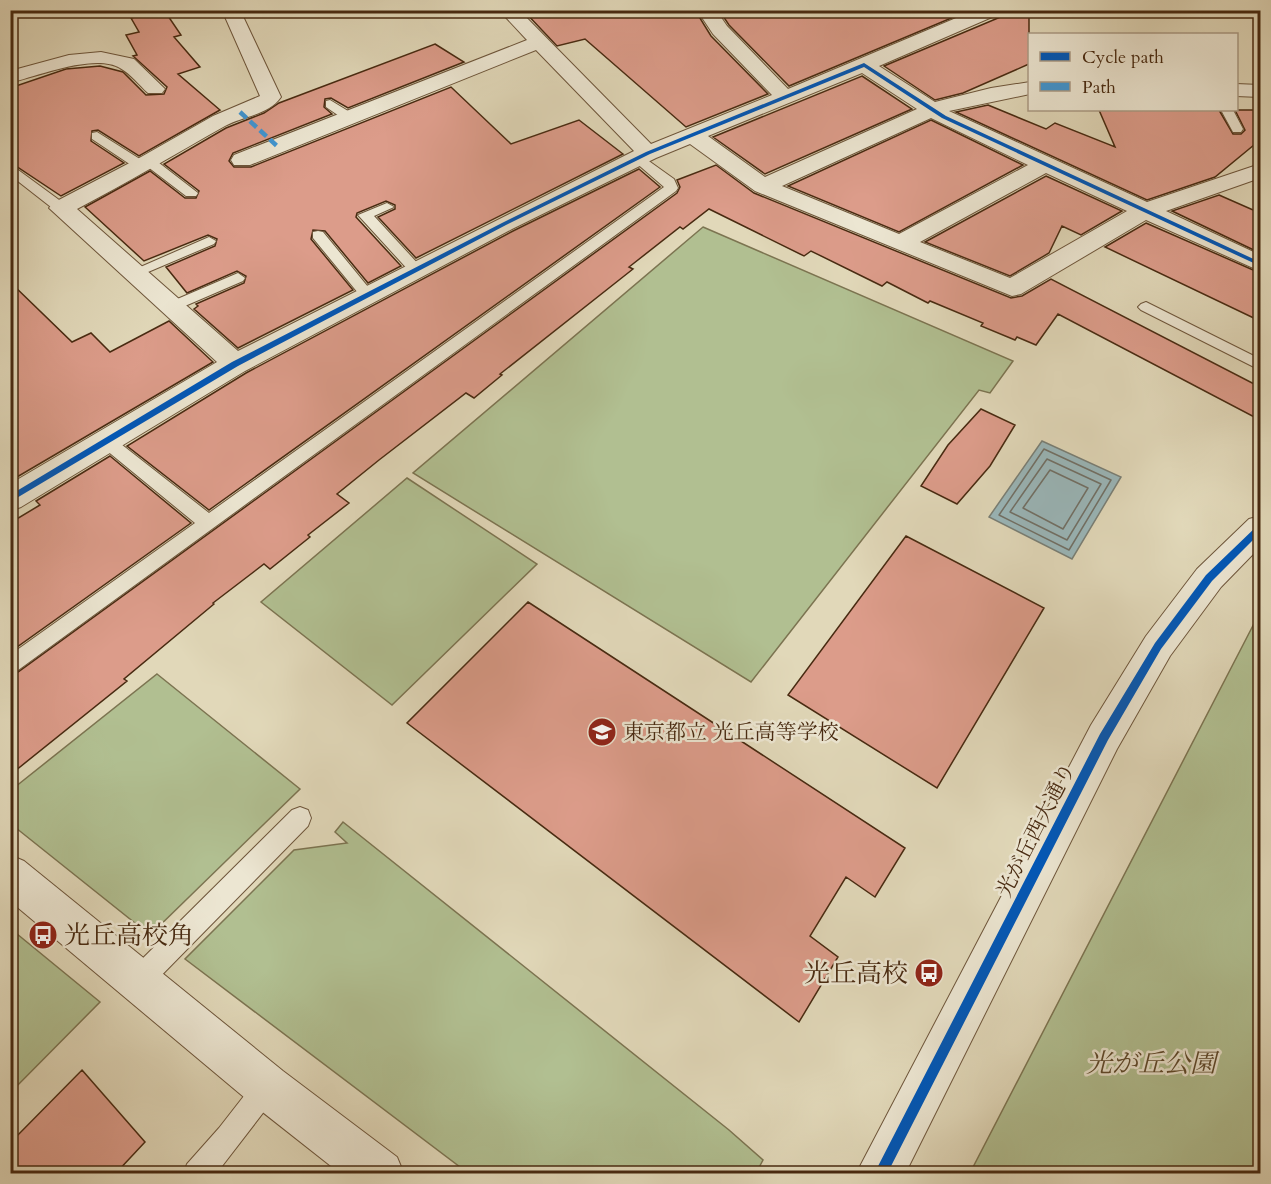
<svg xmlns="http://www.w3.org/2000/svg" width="1271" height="1184" viewBox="0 0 1271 1184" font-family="Cardo,'Noto Serif JP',serif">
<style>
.green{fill:#b1bf91;stroke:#7c7451;stroke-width:1.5}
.water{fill:#9ab7ba;stroke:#797f76;stroke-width:1.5}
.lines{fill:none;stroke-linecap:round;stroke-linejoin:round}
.shore{stroke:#717066;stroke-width:1.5}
.building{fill:#dc9c8a;stroke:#482a11;stroke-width:1.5}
.service-casing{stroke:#6e563b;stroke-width:2}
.minor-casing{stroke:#6e563b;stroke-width:2}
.tertiary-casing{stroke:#6e563b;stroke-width:2}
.service{fill:#ece6d2;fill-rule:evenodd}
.minor{fill:#ece6d2;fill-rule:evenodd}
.tertiary{fill:#ece6d2;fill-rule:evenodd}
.quiet{stroke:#4096d3;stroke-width:4.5;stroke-dasharray:9 4.5;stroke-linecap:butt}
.cycleway-casing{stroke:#ece6d2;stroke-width:4}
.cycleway{fill:#0057b8;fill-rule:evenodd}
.labels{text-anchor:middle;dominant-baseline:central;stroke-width:5;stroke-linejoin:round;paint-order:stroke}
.poi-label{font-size:21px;fill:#482a11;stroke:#ece6d2;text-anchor:start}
.street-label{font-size:21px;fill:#482a11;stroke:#ece6d2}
.near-poi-label{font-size:26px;fill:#482a11;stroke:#ece6d2;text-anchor:start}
.near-park-label{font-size:26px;font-style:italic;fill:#5d482b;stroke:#ece6d2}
</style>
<rect width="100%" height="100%" fill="#e1d8b9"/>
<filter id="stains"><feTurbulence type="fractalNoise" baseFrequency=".00333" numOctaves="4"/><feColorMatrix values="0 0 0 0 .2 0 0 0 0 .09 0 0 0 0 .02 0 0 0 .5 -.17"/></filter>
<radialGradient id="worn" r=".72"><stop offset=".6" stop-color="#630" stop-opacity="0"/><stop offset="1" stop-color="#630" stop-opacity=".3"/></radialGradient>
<path class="green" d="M703 227 1013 361 990 393 979 390 751 682 413 473Z
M407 478 537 564 392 705 261 602Z
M1260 612V1173H970Z
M157 674 300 789 150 935 11 824 10 791Z
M343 822 729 1130 763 1160 756 1173H468L185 959 294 850 347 843 335 832Z
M11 929 100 1002 11 1092Z"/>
<path class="water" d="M1042 441 1121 477 1072 559 989 517Z"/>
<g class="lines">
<path class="shore" d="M1044 449 1111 480 1069 550 999 515Z
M1047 459 1101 484 1067 540 1010 512Z
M1050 470 1088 488 1063 529 1023 508Z"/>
</g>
<path class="building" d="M164 10 181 35 174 37 200 67 178 74 220 110 139 156 98 130 92 131 91 141 124 163 61 196 10 162V88L66 69 100 66 123 72 146 95 164 94 167 87 133 56 137 55 126 35 139 32 131 18Z
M523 10H695L711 36 768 94 686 127 585 39 557 46Z
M719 10H956L961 14 789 86 729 25Z
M1017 10H1029V64L963 93 935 100 884 66Z
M435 44 464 62 348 108 331 98 325 99 324 107 332 114 233 153 229 161 234 167H251L451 87 511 144 579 120 623 154 416 258 378 217 395 209V205L386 201 357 213 356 217 401 266 368 283 325 231 313 230 311 239 353 290 238 348 194 309 198 306 196 304 244 283 246 276 237 271 187 293 166 267 215 246 217 239 208 235 144 261 85 207 150 171 185 198H196L199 191 164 164 226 128 264 113 279 103Z
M862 76 912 109 765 174 713 137Z
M988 105 1046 129 1055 123 1115 147 1099 110H1219L1233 134H1241L1245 130 1235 110H1260V140L1215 177 1147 200 956 112Z
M931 120 1023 165 899 232 788 186Z
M716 165 754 193 1011 298 1022 296 1051 279 1260 387V420L1058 314 1036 345 1017 337 1015 340 981 326 983 323 930 301 928 303 887 282 882 286 811 251 804 256 709 209 683 229 680 227 629 267 633 269 500 374 502 375 474 398 466 393 379 460 337 494 349 503 308 535 310 537 270 569 264 564 213 603 214 604 124 679 127 681 10 775V678L677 193 680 187 677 180Z
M639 169 660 187 209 510 127 446 246 373 513 231Z
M1046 176 1122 211 1081 235 1062 226 1049 253 1010 276 925 242Z
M1219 195 1260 213V253L1172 211Z
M1146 223 1260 273V321L1105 247Z
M10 282 72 342 91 333 110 352 169 321 213 362 17 477 10 470Z
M981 409 1015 425 990 466 957 504 921 486 948 445Z
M110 456 191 523 10 652V523L40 505 36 501Z
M906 536 1044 608 937 788 788 695Z
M528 602 905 848 875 897 846 877 810 936 838 957 799 1022 407 723Z
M82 1070 145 1142 116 1173H10V1143Z"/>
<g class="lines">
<g class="service-casing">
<path id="service" d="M330 100 353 114V120H345L326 107V101Z
M1221 110H1233L1243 129 1241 132H1233Z
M97 132 143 161 154 159 198 193 196 196H186L148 167 137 169 92 139V133Z
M639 154 674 179 678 188 676 191 10 676V655L195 523 100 445 97 441 100 437H112L209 513 664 187 634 161 632 158Z
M10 164 66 205V211H56L10 175Z
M387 203 394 207 374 216 421 267 423 270 421 273H411L358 215Z
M318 231 323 232 373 293 376 296 373 299H363L313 238V232Z
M209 237 216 241 214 244 141 275H131L129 272Z
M238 273 245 278 243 281 178 309H168L165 306 168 303Z
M1146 302 1260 359V370L1141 310 1138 307 1141 304Z
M300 807 308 810 311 818 308 826 148 989 139 993 130 989 126 980 130 971 292 810Z
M267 1074 276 1078 280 1087 276 1096 216 1174H183L187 1164 219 1128 258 1078Z"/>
</g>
<g class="minor-casing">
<path id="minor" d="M222 10H240L281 97C269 115 243 116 225 126 175 154 127 183 77 209L238 351 634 151 536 50 250 165H234L231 160 234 155 527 40 499 10H519L651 144 772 95 713 34 697 10H716L727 26 788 89 975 10H1001L999 14 879 66 935 102 991 88 1030 82V94L949 111 1147 202 1260 164V178L1166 211 1260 255V271L1146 220 1021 294 1012 296 755 191 690 144 656 158 512 229 245 371 21 507 10 511V484L217 362 49 208 53 203 141 157 213 116 260 96ZM862 73 917 109 765 177 708 136ZM931 118 1028 165 899 234 782 186ZM1046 173 1127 211 1010 278 920 242Z
M101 52 134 59 165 89 162 93H148C139 85 131 74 120 68 95 53 37 76 10 83V71L69 55Z
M1236 84 1260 85V97L1236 96Z"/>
</g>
<g class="tertiary-casing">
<path id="tertiary" d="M1260 516V547L1221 587 1170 656 1117 749 905 1174H856L1091 725 1146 636 1197 569 1249 519Z
M10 855 24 861 283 1071 397 1157 404 1174H341L251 1103 10 901Z"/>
</g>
<use href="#service" class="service"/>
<use href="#minor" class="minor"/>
<use href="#tertiary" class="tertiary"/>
<path class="quiet" d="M240 112 277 146"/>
<g class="cycleway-casing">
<path id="cycleway" d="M864 63 946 116 1260 262V266L942 118 864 67 650 154 506 225 238 366 10 502V495L232 362 502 223 646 152Z
M1260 525V533L1212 581 1161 649 1108 740 887 1174H874L1100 734 1155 643 1206 575 1257 526Z"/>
</g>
<use href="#cycleway" class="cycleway"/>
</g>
<defs>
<g id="school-disc" transform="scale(1.5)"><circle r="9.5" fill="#8f2418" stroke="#ece6d2"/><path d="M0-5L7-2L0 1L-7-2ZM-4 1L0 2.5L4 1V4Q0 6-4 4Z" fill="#fff"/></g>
<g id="bus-disc" transform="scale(1.5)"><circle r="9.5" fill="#8f2418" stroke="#ece6d2"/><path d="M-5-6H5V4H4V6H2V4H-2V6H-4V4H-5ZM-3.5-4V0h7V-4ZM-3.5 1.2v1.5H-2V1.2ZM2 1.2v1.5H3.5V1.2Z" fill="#fff"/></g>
</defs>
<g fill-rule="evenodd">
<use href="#school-disc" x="602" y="732"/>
<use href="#bus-disc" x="43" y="935"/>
<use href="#bus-disc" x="929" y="973"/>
</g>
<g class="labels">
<g class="poi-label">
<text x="623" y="732">東京都立 光丘高等学校</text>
</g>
<g class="street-label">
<text transform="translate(1036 830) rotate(-63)">光が丘西大通り</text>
</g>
<g class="near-poi-label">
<text x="64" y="935">光丘高校角</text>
<text x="908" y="973" text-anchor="end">光丘高校</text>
</g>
<g class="near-park-label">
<text x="1151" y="1063">光が丘公園</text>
</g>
</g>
<rect width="1271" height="1184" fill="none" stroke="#e1d8b9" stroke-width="36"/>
<rect x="12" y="12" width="1247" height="1160" fill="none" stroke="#482a11" stroke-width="3"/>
<rect x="18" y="18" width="1235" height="1148" fill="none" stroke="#482a11" stroke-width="1.5"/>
<rect x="1028" y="33" width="210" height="78" fill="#ece6d2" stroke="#aa9b85" stroke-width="1.5"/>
<rect x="1040" y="52" width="30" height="9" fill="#0057b8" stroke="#aa9b85" stroke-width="1.5"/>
<text x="1082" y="63" font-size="18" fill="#482a11">Cycle path</text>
<rect x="1040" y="82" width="30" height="9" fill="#4096d3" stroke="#aa9b85" stroke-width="1.5"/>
<text x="1082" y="93" font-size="18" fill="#482a11">Path</text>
<rect width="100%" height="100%" filter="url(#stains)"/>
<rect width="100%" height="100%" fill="url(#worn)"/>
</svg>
